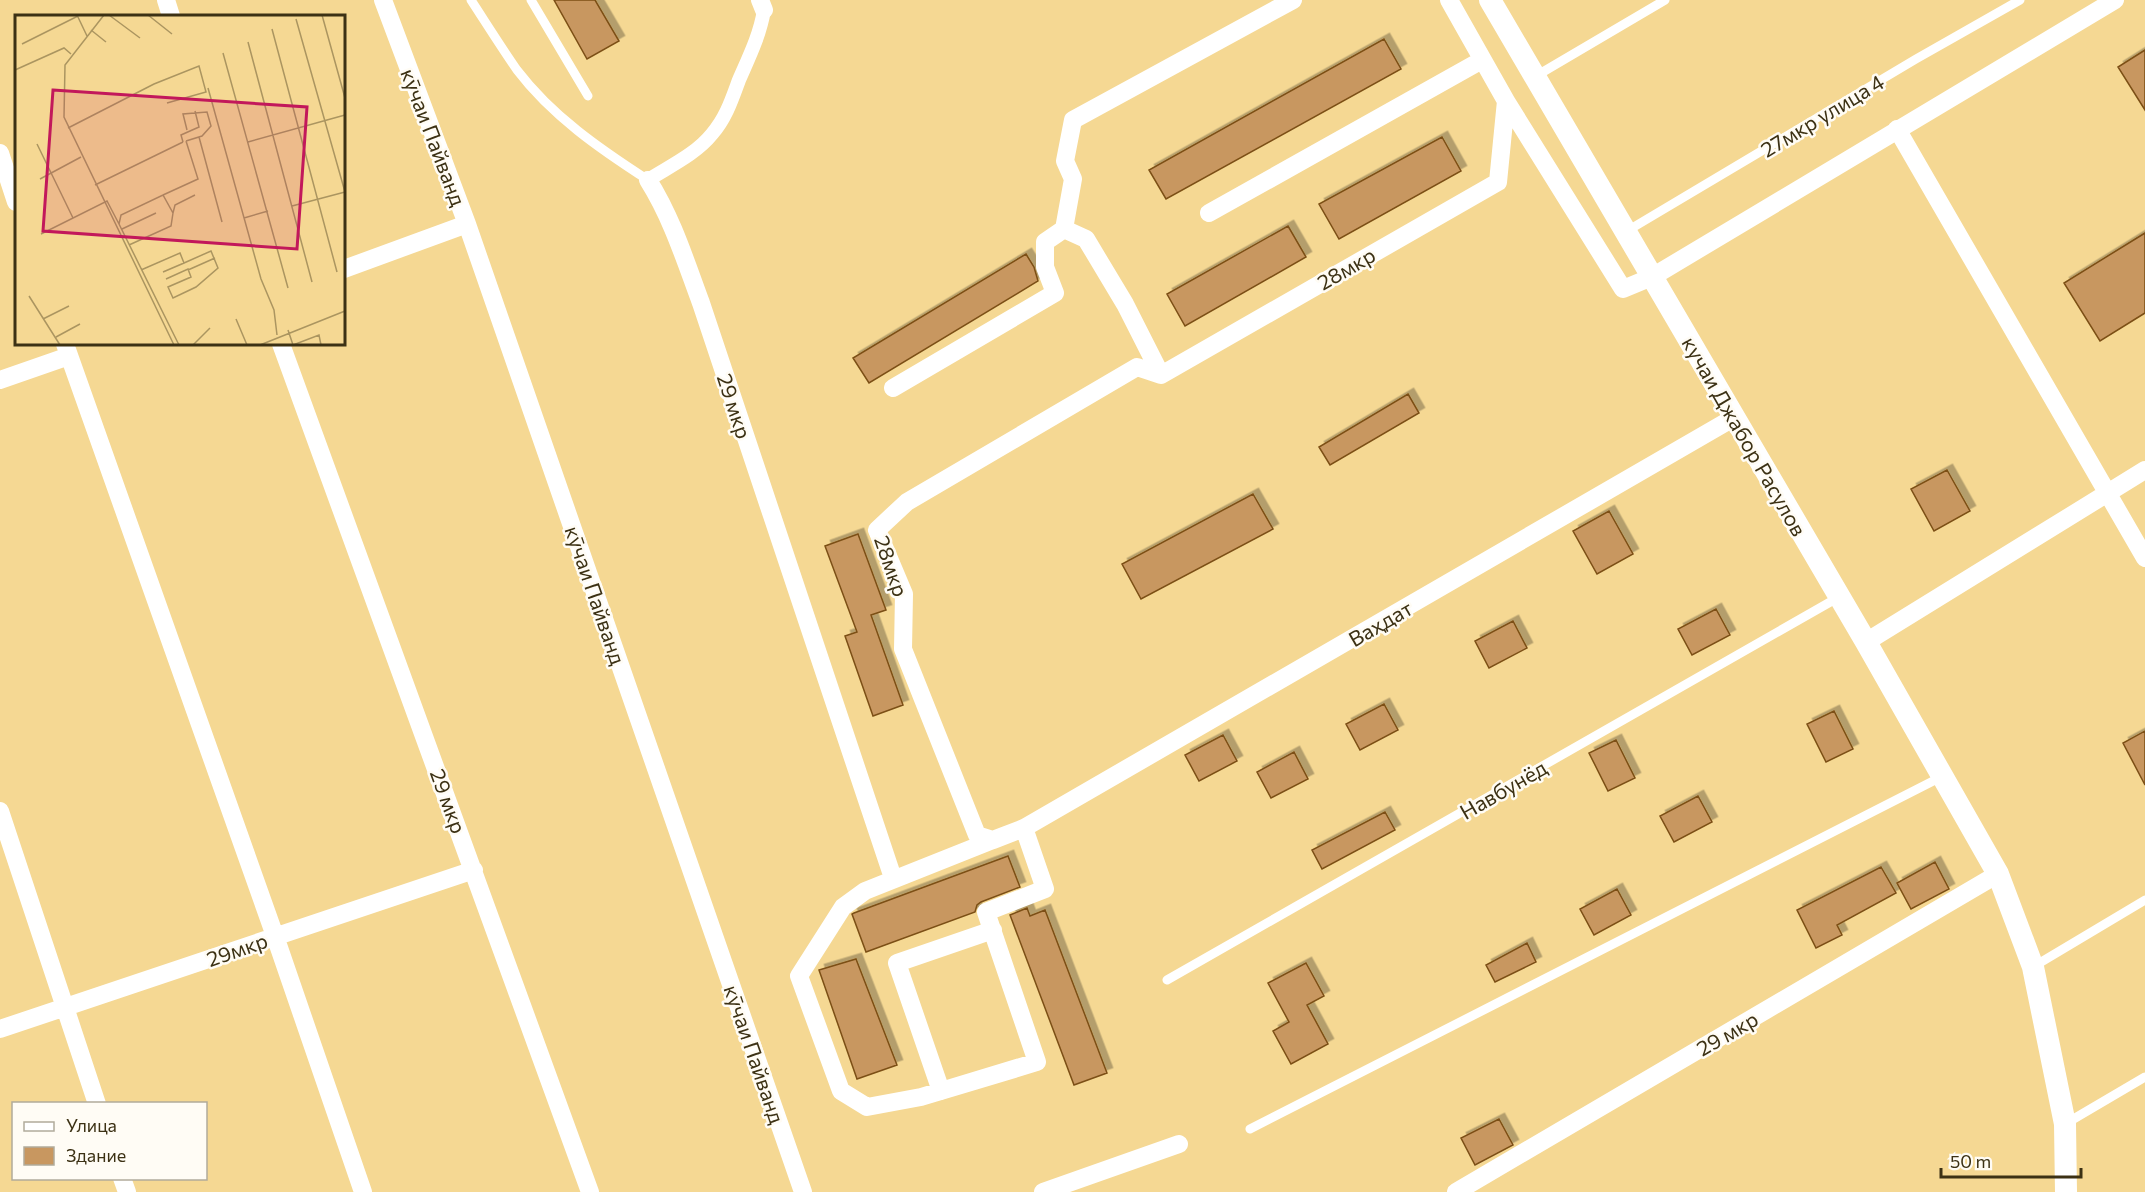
<svg xmlns="http://www.w3.org/2000/svg" width="2145" height="1192" viewBox="0 0 2145 1192" font-family="Commissioner,sans-serif">
<style>
.building{fill:#c89760;stroke:#7c4f15;stroke-width:1.5;filter:url(#shadow)}
.lines{fill:none;stroke-linecap:round;stroke-linejoin:round}
.service{stroke:#fff;stroke-width:9}
.pedestrian{stroke:#fff;stroke-width:14}
.minor{stroke:#fff;stroke-width:18}
.tertiary{stroke:#fff;stroke-width:22}
.labels{text-anchor:middle;dominant-baseline:central;stroke-width:5;stroke-linejoin:round;paint-order:stroke}
.street-label{font-size:21px;fill:#3c3114;stroke:#fffcf5}
.inset-road{fill:none;stroke:#ab9560;stroke-width:1.5}
.view{fill:#c2185b;fill-opacity:0.15;stroke:#c2185b;stroke-width:3}
.inset-edge{fill:none;stroke:#3c3114;stroke-width:3}
</style>
<defs>
<filter id="shadow"><feDropShadow dx="5.5" dy="-5.5" stdDeviation="0" flood-color="#0004"/></filter>
</defs>
<rect width="100%" height="100%" fill="#f5d893"/>
<path class="building" d="M554 0H595L619 41 587 59Z
M1384 39 1401 69 1166 199 1149 170Z
M2145 50V110L2118 67Z
M1442 137 1461 171 1339 239 1319 204Z
M1288 226 1306 257 1185 326 1167 294Z
M2145 233V313L2100 341 2064 283Z
M1026 254 1034 267 1038 281 869 383 853 358Z
M1408 394 1419 413 1330 465 1319 447Z
M1947 470 1970 511 1934 531 1911 489Z
M1253 494 1273 529 1141 599 1122 564Z
M1609 511 1633 554 1597 574 1573 531Z
M858 534 886 610 871 615 903 705 873 716 845 636 857 632 825 546Z
M1716 609 1730 635 1692 655 1678 629Z
M1513 621 1527 648 1489 668 1475 641Z
M1384 704 1398 730 1360 750 1346 724Z
M1834 711 1853 749 1826 762 1807 724Z
M2145 731V785L2123 743Z
M1223 735 1237 761 1199 781 1185 755Z
M1616 740 1635 778 1608 791 1589 753Z
M1294 752 1308 779 1271 798 1257 772Z
M1698 796 1712 822 1674 842 1660 816Z
M1385 812 1395 830 1322 869 1312 850Z
M1008 856 1020 887 981 902 977 905 975 912 866 952 852 914 854 913Z
M1935 862 1949 889 1911 909 1897 883Z
M1881 867 1896 893 1837 925 1842 935 1816 948 1797 910Z
M1617 889 1631 915 1594 935 1580 909Z
M1027 908 1030 916 1045 910 1107 1073 1074 1085 1010 915Z
M1527 943 1536 962 1495 982 1486 965Z
M856 959 897 1065 857 1079 819 970Z
M1306 963 1324 996 1307 1005 1328 1044 1291 1064 1273 1031 1289 1022 1268 983Z
M1499 1119 1513 1145 1475 1165 1461 1138Z"/>
<g class="lines">
<path class="service" d="M471 0C486 23 501 47 517 70 552 116 600 149 648 180
M531 0 588 96
M1536 76 1665 0
M1627 231 1916 59 2020 0
M2033 967 2145 900
M1167 980 1839 597
M2065 1124 2145 1077
M1250 1129 1941 777"/>
<path class="pedestrian" d="M648 180C670 166 696 154 712 134 726 118 732 99 739 80 749 57 760 35 764 10"/>
<path class="minor" d="M166 0 171 16
M383 0 467 224 803 1192
M760 0 764 10
M1506 101 1623 289 1652 277 2115 0
M1897 129 2145 558
M0 153 16 202
M648 180C672 218 685 260 701 303L893 878
M1209 213 1482 60
M1064 229 1073 179 1065 161 1073 120 1293 0
M344 269 467 224
M65 344 275 936 363 1192
M281 344 590 1192
M1161 375 1137 367 907 502 877 530 904 594 903 649 977 835 993 840 1024 828 1735 417
M0 380 69 356
M893 388 1055 293 1045 267V242L1064 229 1086 239 1125 304 1161 375 1498 182 1506 101 1449 0
M1866 642 2145 470
M0 811 97 1104
M993 840 865 891 843 907 799 976 841 1091 867 1107 921 1097 1037 1062 986 912 1045 889 1024 828
M0 1029 474 870
M941 1091 897 963 993 930
M122 1178 127 1192
M1043 1192 1179 1144
M1456 1192 1998 874"/>
<path class="tertiary" d="M1490 0 1866 642 1998 874 2033 967 2065 1124 2066 1192"/>
</g>
<g class="labels">
<g class="street-label">
<text transform="translate(1822 115) rotate(-31)">27мкр улица 4</text>
<text transform="translate(434 137) rotate(69)">кӯчаи Пайванд</text>
<text transform="translate(1346 268) rotate(-30)">28мкр</text>
<text transform="translate(735 406) rotate(72)">29 мкр</text>
<text transform="translate(1745 436) rotate(60)">кучаи Джабор Расулов</text>
<text transform="translate(892 566) rotate(71)">28мкр</text>
<text transform="translate(596 595) rotate(71)">кӯчаи Пайванд</text>
<text transform="translate(1380 623) rotate(-30)">Ваҳдат</text>
<text transform="translate(1503 789) rotate(-30)">Навбунёд</text>
<text transform="translate(449 801) rotate(70)">29 мкр</text>
<text transform="translate(237 949) rotate(-19)">29мкр</text>
<text transform="translate(1727 1033) rotate(-30)">29 мкр</text>
<text transform="translate(755 1054) rotate(71)">кӯчаи Пайванд</text>
</g>
</g>
<g transform="translate(15 15)">
<rect width="330" height="330" fill="#f5d893"/>
<path class="inset-road" d="M62 0 72 21M89 0 50 50 49 102 159 330M94 0 125 23M133 0 157 19M307 0 330 83M281 4 330 177M257 14 322 257M76 15 91 27M233 27 297 267M7 29 63 1M208 38 273 273M0 55 49 33 56 39M193 73 246 264 259 295 262 320M53 113 139 69 184 51 191 77 152 88M184 122 207 207M171 126 187 121 196 111 192 97 168 99 172 115M168 127 166 120 184 112 180 96M233 127 330 100M22 129 58 203M25 164 66 142M80 170 168 127M148 180 183 164 171 126M277 191 330 177M229 203 253 196M107 214 141 198M26 219 92 186 104 209M114 230 156 211 158 198M126 255 165 238 169 248 148 257M173 255 200 243M151 264 173 254 176 262 153 272 158 283 181 272 203 253 196 236 169 248M14 281 45 330M28 304 54 291M221 304 232 330M273 315 278 330 304 320 306 330M41 322 65 309M164 330 104 209 106 200 148 180 158 198 160 190 180 180M178 330 195 313M245 330 330 296"/>
<path class="view" d="M38 75 292 92 282 234 28 216Z"/>
<rect width="330" height="330" class="inset-edge"/>
</g>
<rect x="12" y="1102" width="195" height="78" fill="#fffcf5" stroke="#b1ab9b" stroke-width="1.5"/>
<rect x="24" y="1122" width="30" height="9" fill="#ffffff" stroke="#b1ab9b" stroke-width="1.5"/>
<text x="66" y="1132" font-size="18" fill="#3c3114">Улица</text>
<rect x="24" y="1147" width="30" height="18" fill="#c89760" stroke="#b1ab9b" stroke-width="1.5"/>
<text x="66" y="1162" font-size="18" fill="#3c3114">Здание</text>
<path d="M1941 1168v9h140v-9" fill="none" stroke="#3c3114" stroke-width="3"/>
<text x="1950" y="1168" font-size="18" fill="#3c3114" stroke="#fffcf5" stroke-width="4.5" paint-order="stroke">50 m</text>
</svg>
